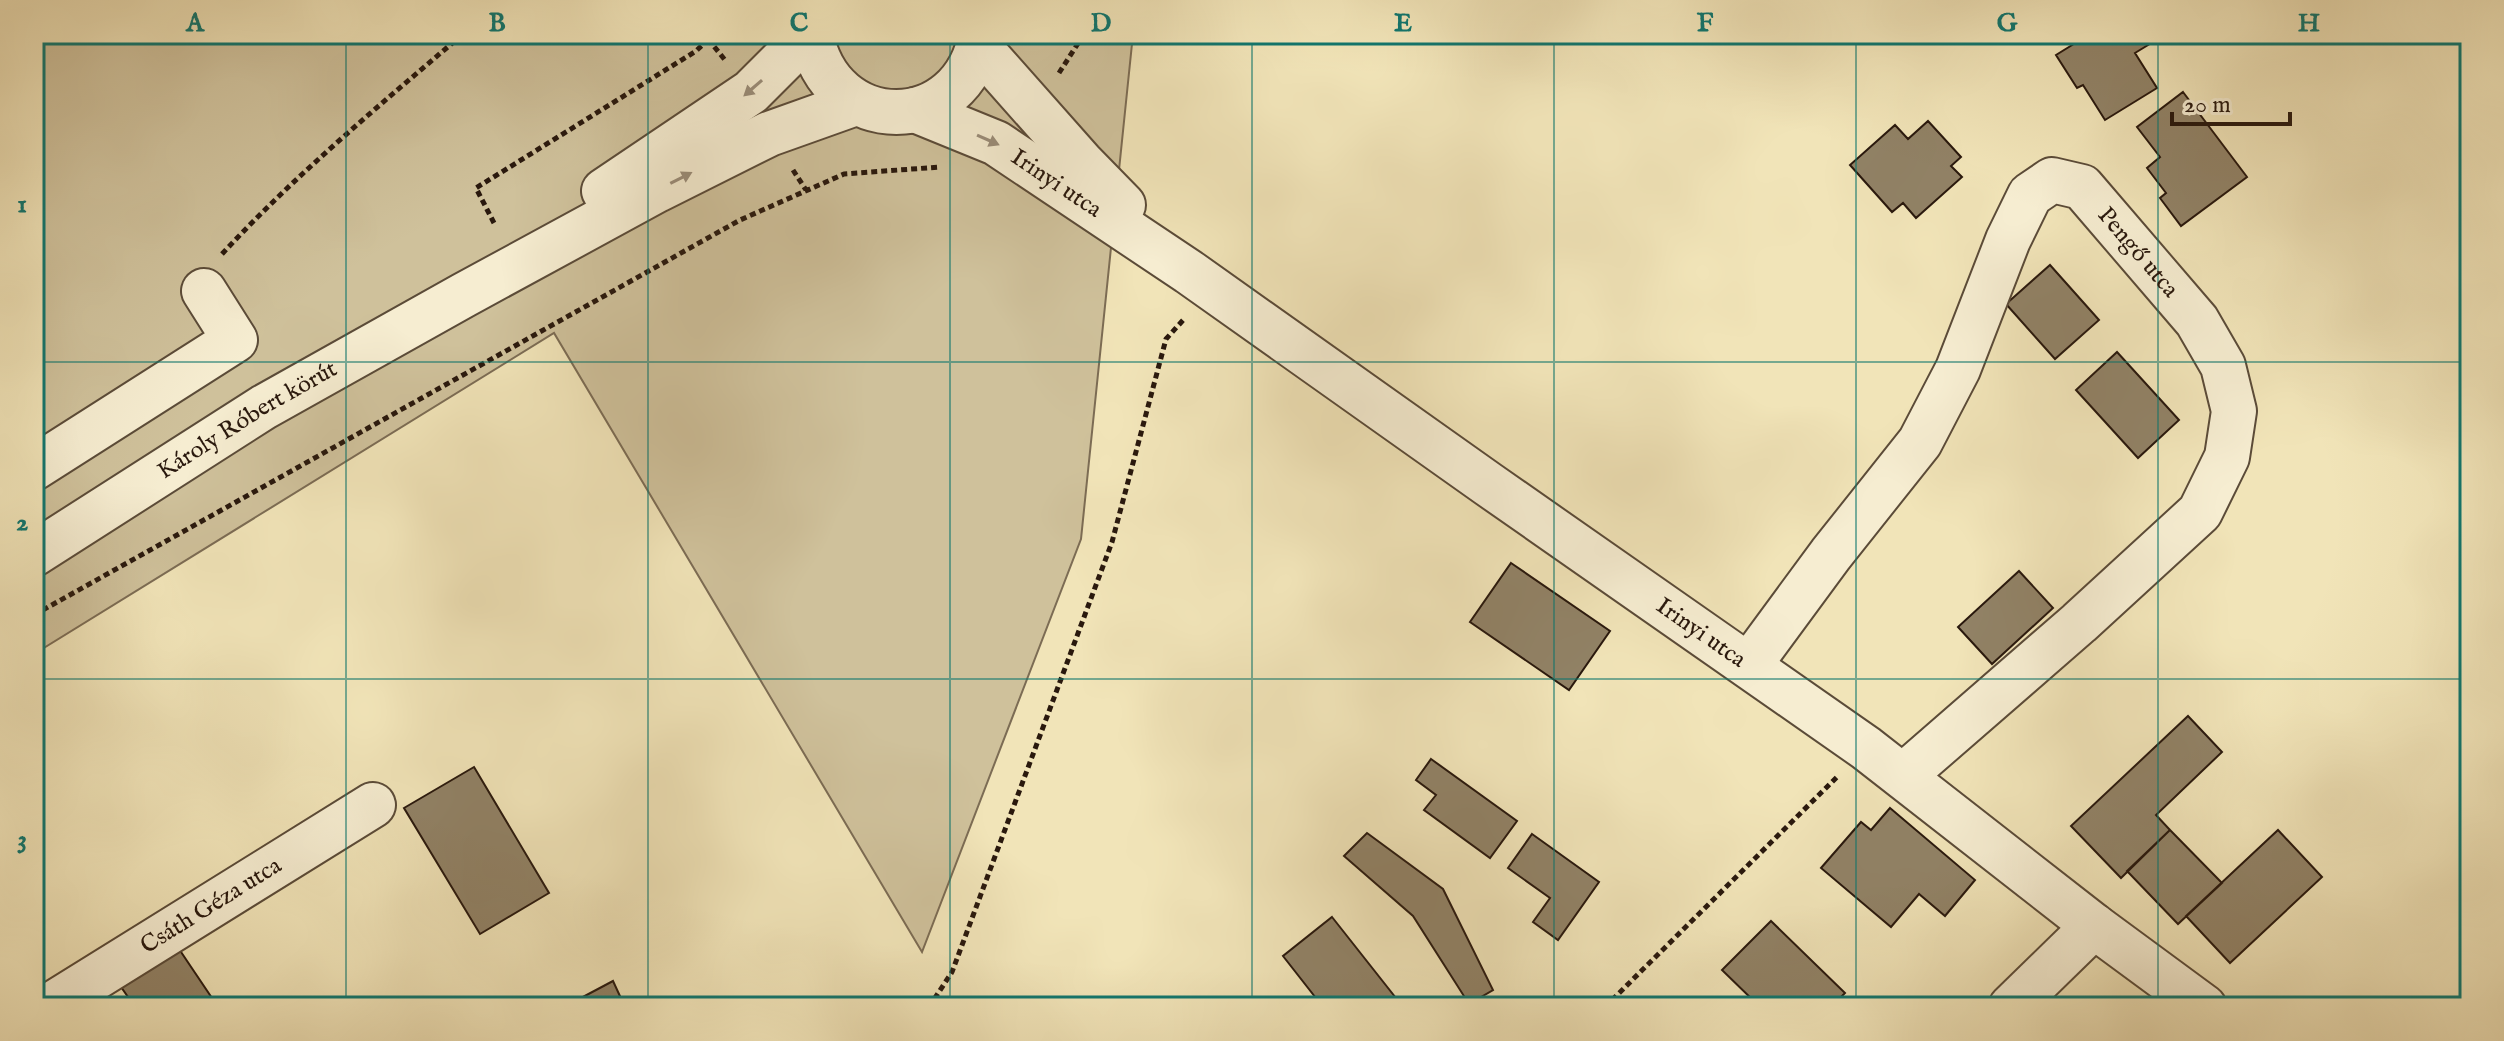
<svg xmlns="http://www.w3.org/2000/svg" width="2504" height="1041" viewBox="0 0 2504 1041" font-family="'IM FELL English',serif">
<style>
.green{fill:#cfc19b;stroke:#7c6c54;stroke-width:2}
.building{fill:#918266;stroke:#29180d;stroke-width:2}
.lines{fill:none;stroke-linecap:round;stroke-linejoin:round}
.minor-casing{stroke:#5b4b38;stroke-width:48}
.path{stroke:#29180d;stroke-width:5;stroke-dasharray:6 4;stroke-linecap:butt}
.minor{stroke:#f6edd1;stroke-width:44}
.oneway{fill:#9a8d79}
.grid{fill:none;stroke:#0f766e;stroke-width:2;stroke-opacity:0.55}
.labels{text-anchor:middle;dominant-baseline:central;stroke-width:8;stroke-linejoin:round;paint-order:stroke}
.street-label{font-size:24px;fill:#29180d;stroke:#f6edd1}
.neatline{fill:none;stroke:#0f766e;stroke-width:3}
.grid-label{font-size:26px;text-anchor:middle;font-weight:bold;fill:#0f766e}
</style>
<rect width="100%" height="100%" fill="#f1e4b8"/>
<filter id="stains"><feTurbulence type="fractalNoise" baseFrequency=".0025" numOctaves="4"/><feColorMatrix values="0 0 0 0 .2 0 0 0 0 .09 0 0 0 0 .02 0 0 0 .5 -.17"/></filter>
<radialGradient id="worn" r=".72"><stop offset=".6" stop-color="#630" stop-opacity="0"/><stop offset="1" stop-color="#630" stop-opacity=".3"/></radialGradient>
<path class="green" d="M34 34H1133L1081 539 922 952 554 333 34 654Z"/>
<path class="building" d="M2090 34H2148L2153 42 2135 53 2157 88 2105 120 2083 85 2077 88 2056 55Z
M2183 92 2247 177 2181 226 2160 198 2166 193 2147 168 2160 157 2137 127Z
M1928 121 1961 157 1951 166 1962 177 1916 218 1903 203 1892 212 1850 165 1895 125 1908 139Z
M2050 265 2099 320 2055 359 2006 304Z
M2117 352 2179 420 2138 458 2076 390Z
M1511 563 1610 631 1569 690 1470 622Z
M2019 571 2053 608 1992 664 1958 627Z
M2188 716 2222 752 2156 815 2170 830 2121 878 2071 826Z
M1431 759 1517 821 1490 858 1424 810 1436 795 1416 780Z
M474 767 549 893 480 934 404 808Z
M1890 808 1975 880 1945 916 1919 894 1891 927 1821 868 1861 822 1871 830Z
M2170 830 2222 883 2178 924 2127 871Z
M2278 830 2322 877 2230 963 2186 916Z
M1367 833 1443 889 1493 990 1469 1004 1413 916 1344 856Z
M1532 834 1599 882 1558 940 1533 922 1550 898 1508 868Z
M1332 917 1403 1007H1323L1283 956Z
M1771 921 1845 993 1831 1007H1760L1722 970Z
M177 946 218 1007H135L119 984Z
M613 981 625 1007H564Z"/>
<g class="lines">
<g class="minor-casing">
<g id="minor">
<path d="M811 34C830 138 963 138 981 34"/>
<path d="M979 47 1081 162 1123 205"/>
<path id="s1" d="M915 110 996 143 1189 272 1488 484 1866 748 2094 926 2204 1007"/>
<path d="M604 191 751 92 809 34"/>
<path d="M34 468 235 340 204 291"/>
<path id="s2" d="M34 554 264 407 464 295 657 190 769 134 856 103"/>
<path id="s3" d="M1750 664 1831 554 1920 442 1958 369 2008 240 2030 195 2052 180 2082 187 2197 321 2223 366 2234 411 2227 457 2200 512 2079 623 1903 776"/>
<path id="s4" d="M48 1007 373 805"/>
<path d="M2011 1007 2094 926"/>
</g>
</g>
<path class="path" d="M708 39 725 60
M1059 73 1084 34
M793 170 806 190
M494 223 476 188 696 51 714 34
M222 254C295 175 381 104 463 34
M34 615 740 220 844 174 940 167
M929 1007 952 972 1112 542 1166 339 1185 318
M1605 1007 1837 777"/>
<use href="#minor" class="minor"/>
</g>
<defs><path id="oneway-solid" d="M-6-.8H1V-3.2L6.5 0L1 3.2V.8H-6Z" transform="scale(2)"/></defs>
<g class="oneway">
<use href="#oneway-solid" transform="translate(753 88) rotate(139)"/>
<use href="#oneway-solid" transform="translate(988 140) rotate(24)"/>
<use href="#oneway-solid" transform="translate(681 178) rotate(-27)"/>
</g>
<path class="grid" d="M346 34V1007M648 34V1007M950 34V1007M1252 34V1007M1554 34V1007M1856 34V1007M2158 34V1007M34 362H2470M34 679H2470"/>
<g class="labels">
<g class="street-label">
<text stroke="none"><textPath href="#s1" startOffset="160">Irinyi utca</textPath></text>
<text stroke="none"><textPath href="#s3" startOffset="694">Pengő utca</textPath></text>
<text stroke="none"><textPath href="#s2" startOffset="252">Károly Róbert körút</textPath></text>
<text stroke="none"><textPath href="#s1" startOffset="946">Irinyi utca</textPath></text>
<text stroke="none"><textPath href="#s4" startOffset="192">Csáth Géza utca</textPath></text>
</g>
</g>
<rect width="2504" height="1041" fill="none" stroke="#f1e4b8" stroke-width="88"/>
<path d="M2172 112v12h118v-12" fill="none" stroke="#29180d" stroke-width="4"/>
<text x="2184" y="112" font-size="24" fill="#29180d" stroke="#f6edd1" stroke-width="6" paint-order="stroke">20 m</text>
<rect x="44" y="44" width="2416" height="953" class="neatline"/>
<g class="grid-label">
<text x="195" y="31">A</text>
<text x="497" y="31">B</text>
<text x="799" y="31">C</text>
<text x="1101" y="31">D</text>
<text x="1403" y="31">E</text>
<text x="1705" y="31">F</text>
<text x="2007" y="31">G</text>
<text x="2309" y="31">H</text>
<text x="22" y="212">1</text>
<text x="22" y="530">2</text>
<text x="22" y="847">3</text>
</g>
<rect width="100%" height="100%" filter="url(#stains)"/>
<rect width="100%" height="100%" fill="url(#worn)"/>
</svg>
